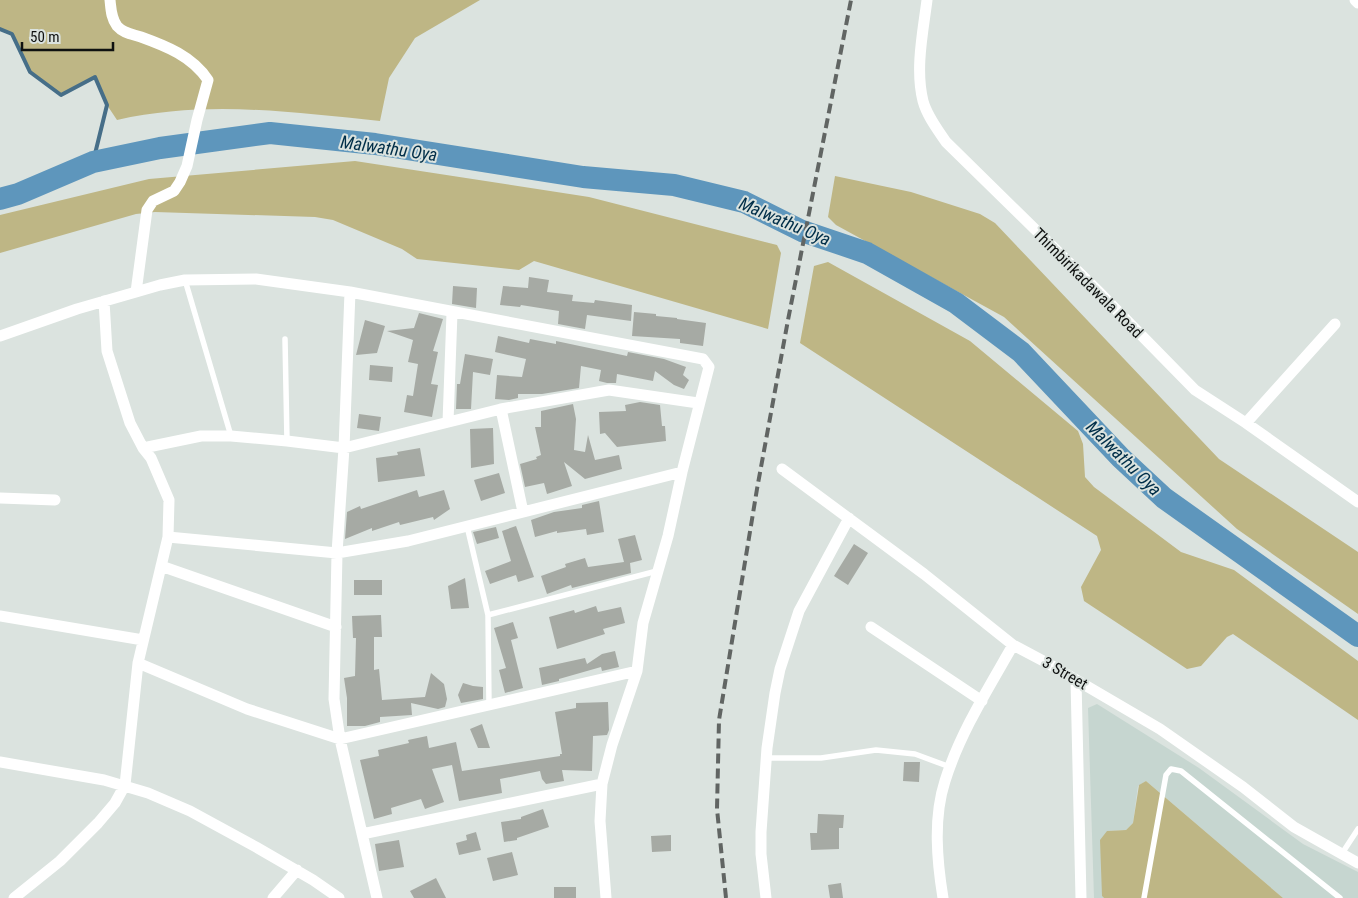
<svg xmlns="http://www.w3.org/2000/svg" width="1358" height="898" viewBox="0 0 1358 898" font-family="'Roboto Condensed',sans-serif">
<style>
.built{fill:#c6d6d0}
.green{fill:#beb685}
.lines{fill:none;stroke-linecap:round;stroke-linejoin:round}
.stream{stroke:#466e88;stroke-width:4}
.river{stroke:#5e96bc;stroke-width:22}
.building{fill:#a6aaa4}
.service{stroke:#fff;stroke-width:5.5}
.minor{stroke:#fff;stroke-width:11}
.rail{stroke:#616563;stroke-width:4;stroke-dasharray:10 5;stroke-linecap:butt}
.labels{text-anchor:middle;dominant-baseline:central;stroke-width:4;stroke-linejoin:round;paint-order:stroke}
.street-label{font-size:16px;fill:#0f1110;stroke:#dbe3df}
.water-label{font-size:18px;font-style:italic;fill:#002e48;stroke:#dbe3df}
</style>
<rect width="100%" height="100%" fill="#dbe3df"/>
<path class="built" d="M1097 704 1199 768 1303 844 1358 872V898H1283L1146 781 1138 786 1133 823 1126 830 1107 831 1102 896 1104 898H1094L1088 708Z"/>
<path class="green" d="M0 0H480L415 38 389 78 380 121C289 112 208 100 117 120L107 105 95 77 61 95 30 72 12 34 0 29Z
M355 161 589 197 777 245 781 253 768 329 534 261 519 270 417 259 402 249 333 220 315 217 155 212 136 214 0 253V215L149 179Z
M835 176 911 192 980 214 995 223 1219 459 1358 552V614L1237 529 1004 317 836 225 828 217Z
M828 262 970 341 1078 431 1083 444 1085 477 1094 487 1181 552 1234 570 1358 661V720L1233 634 1227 637 1201 666 1187 669 1084 601 1081 587 1101 550 1097 536 800 343 814 266Z
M1146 781 1283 898H1104L1102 896 1100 840 1107 831 1126 830 1133 823 1139 785Z"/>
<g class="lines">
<path class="stream" d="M0 29 12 34 30 72 61 95 95 77 107 105 93 162"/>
<path class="river" d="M0 199 18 194 93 162 160 148 270 133 375 144 583 177 674 185 744 202 802 231 867 253 956 303 1021 352 1121 458 1164 498 1358 636"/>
</g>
<path class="building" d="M529 277 549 280 547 292 573 295 572 301 594 303 595 300 632 305 631 321 587 315 585 329 558 324 559 311 521 305 520 307 500 305 503 286 528 288Z
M453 286 477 288 476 308 452 304Z
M634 312 656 314V316L677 318V319L706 323 703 346 680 343V339L632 336Z
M419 313 443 319 433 351 438 352 431 384 438 385 432 417 404 412 407 395 413 396 418 364 408 362 413 340 387 331 414 328Z
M365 320 385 326 377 353 356 355Z
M498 336 529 343 530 339 556 344V341L627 356 628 352 664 359 686 367 683 375 689 380 684 389 674 385 655 371 653 381 617 374 616 383H607L599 381 601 370 581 366 579 388 542 394H518V398L509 400 495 399 497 375 522 377 526 359 495 352Z
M465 354 493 359 490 375 473 372 471 409H456L457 384H460Z
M370 365 393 367 392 382 369 380Z
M640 402 660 405 662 426H665L666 441 617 447 605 433 600 434 599 412 626 411 625 405Z
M573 404 576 419 574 450 585 452 588 435 595 460 619 455 622 469 585 479 564 462 572 486 547 494 544 483 525 487 520 464 537 459 536 457 541 455 535 427H541V411Z
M359 414 381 417 379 431 357 428Z
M493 428 494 464 471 468 470 429Z
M420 448 425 476 378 482 376 458 398 455 397 452Z
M499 473 505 493 481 501 474 480Z
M417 490 419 497 444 490 450 509 434 520 433 517 400 525 399 522 372 531V528L345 539 347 512 360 506 361 509Z
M599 501 604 532 587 535 586 529 557 533V531L535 537 531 520 554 512 582 508V505Z
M516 526 534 577 518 582 516 575 490 584 485 571 511 561 502 531Z
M496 527 499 538 477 544 473 532Z
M635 535 642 560 630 563 631 573 572 588 571 585 547 594 541 576 566 567 565 564 585 558 588 567 624 562 618 539Z
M854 544 868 553 848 585 834 576Z
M465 578 469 608 451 609 448 586Z
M354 580H382V595H354Z
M596 606 598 612 621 607 625 623 603 629 605 634 557 649 549 617 574 610 575 613Z
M381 615 382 637H374V670L379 669 382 700 425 697 431 673 444 684 447 699 445 707 438 709 411 703 412 715 380 717V722L365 726H347V698L344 678 355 676 356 638H353L352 616Z
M513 622 518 638 511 640 523 688 505 693 499 670 506 668 494 628Z
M615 651 619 667 602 671 601 667 559 679V681L542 685 539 668 585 658 587 664 602 654Z
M463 683 473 686 483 687V699L461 703 458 695Z
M608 702 609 730 607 735 593 736 592 771 562 770 564 781 546 784 542 779 540 771 500 779 502 793 459 801 452 765 432 769 444 802 425 809 421 799 391 808 392 814 374 819 360 760 379 756 378 750 409 743 408 740 427 736 429 748 456 742 462 771 560 756V754H562L555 712 576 708V703Z
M482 724 490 748H478L470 729Z
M904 762H920L919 782 903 781Z
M543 809 549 827 517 838V840L504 842 501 822 521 819V817Z
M818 814 844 815 843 828H839V849L811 850 810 833H817Z
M476 832 481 850 459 855 456 843 467 840 466 835Z
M671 835V851L652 852 651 836Z
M399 840 404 867 379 871 375 844Z
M512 852 518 875 493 881 487 858Z
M436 878 446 898H414L410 891Z
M841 883 843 898H830L828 885Z
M554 887H576V898H554Z"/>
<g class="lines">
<path class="service" d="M185 280 231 436
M285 339 287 441
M467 526 488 615 489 705
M488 615 657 571
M766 758H821L876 750 915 754 950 767
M1341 855 1358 829
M1144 898 1166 775 1171 769 1181 771 1340 898"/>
<path class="minor" d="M927 0C923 32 915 69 923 101 927 116 938 130 946 142L1099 292 1195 390 1246 423 1358 502
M1355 0 1358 3
M136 292 160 285 185 280 256 279 350 292 344 448 337 553 334 699 340 739 377 898
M0 336 77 309 136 292 147 210 153 201 174 191 180 182 187 166 197 120 208 80C192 56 166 46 141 37 132 34 123 33 117 26 111 18 111 9 110 0
M501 409 523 512
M448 422 452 313
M1246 423 1335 324
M143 448 201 436H231L287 441 344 448 501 409 609 390 698 403
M782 469 924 574 1013 645 1049 664 1160 729 1243 787 1294 827 1358 863
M0 498 55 500
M168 537 337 553 408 541 682 472 709 367 703 359 350 292
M161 566 336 627
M0 616 143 640
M871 627 982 701
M138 663 247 709 340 739 637 671
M1076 680 1081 898
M0 762 104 780 148 793 190 811 256 847 313 880 339 898
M362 834 602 784
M14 898 60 861 98 823 115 803 125 785 138 663 168 537 169 500 151 458 143 448 130 423 107 351 104 301
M273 898 297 870
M606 898 600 821 602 784 612 745 637 671 643 623 668 536 682 472
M766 898 761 854V832L767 748 775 693 780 669 799 611 849 518
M943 898C937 861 933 818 945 781 960 733 988 689 1013 645"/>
<path class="rail" d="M726 898 717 809 719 720 757 489 788 320 851 0"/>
</g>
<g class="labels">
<g class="street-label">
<text transform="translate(1088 283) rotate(45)">Thimbirikadawala Road</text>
<text transform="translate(1065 673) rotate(30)">3 Street</text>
</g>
<g class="water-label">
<text transform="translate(389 148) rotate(8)">Malwathu Oya</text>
<text transform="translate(785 221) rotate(23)">Malwathu Oya</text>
<text transform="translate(1124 458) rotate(45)">Malwathu Oya</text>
</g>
</g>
<path d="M22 42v8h91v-8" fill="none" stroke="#0f1110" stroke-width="2.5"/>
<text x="30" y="42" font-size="15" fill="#0f1110" stroke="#dbe3df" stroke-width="4" paint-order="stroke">50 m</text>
</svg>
